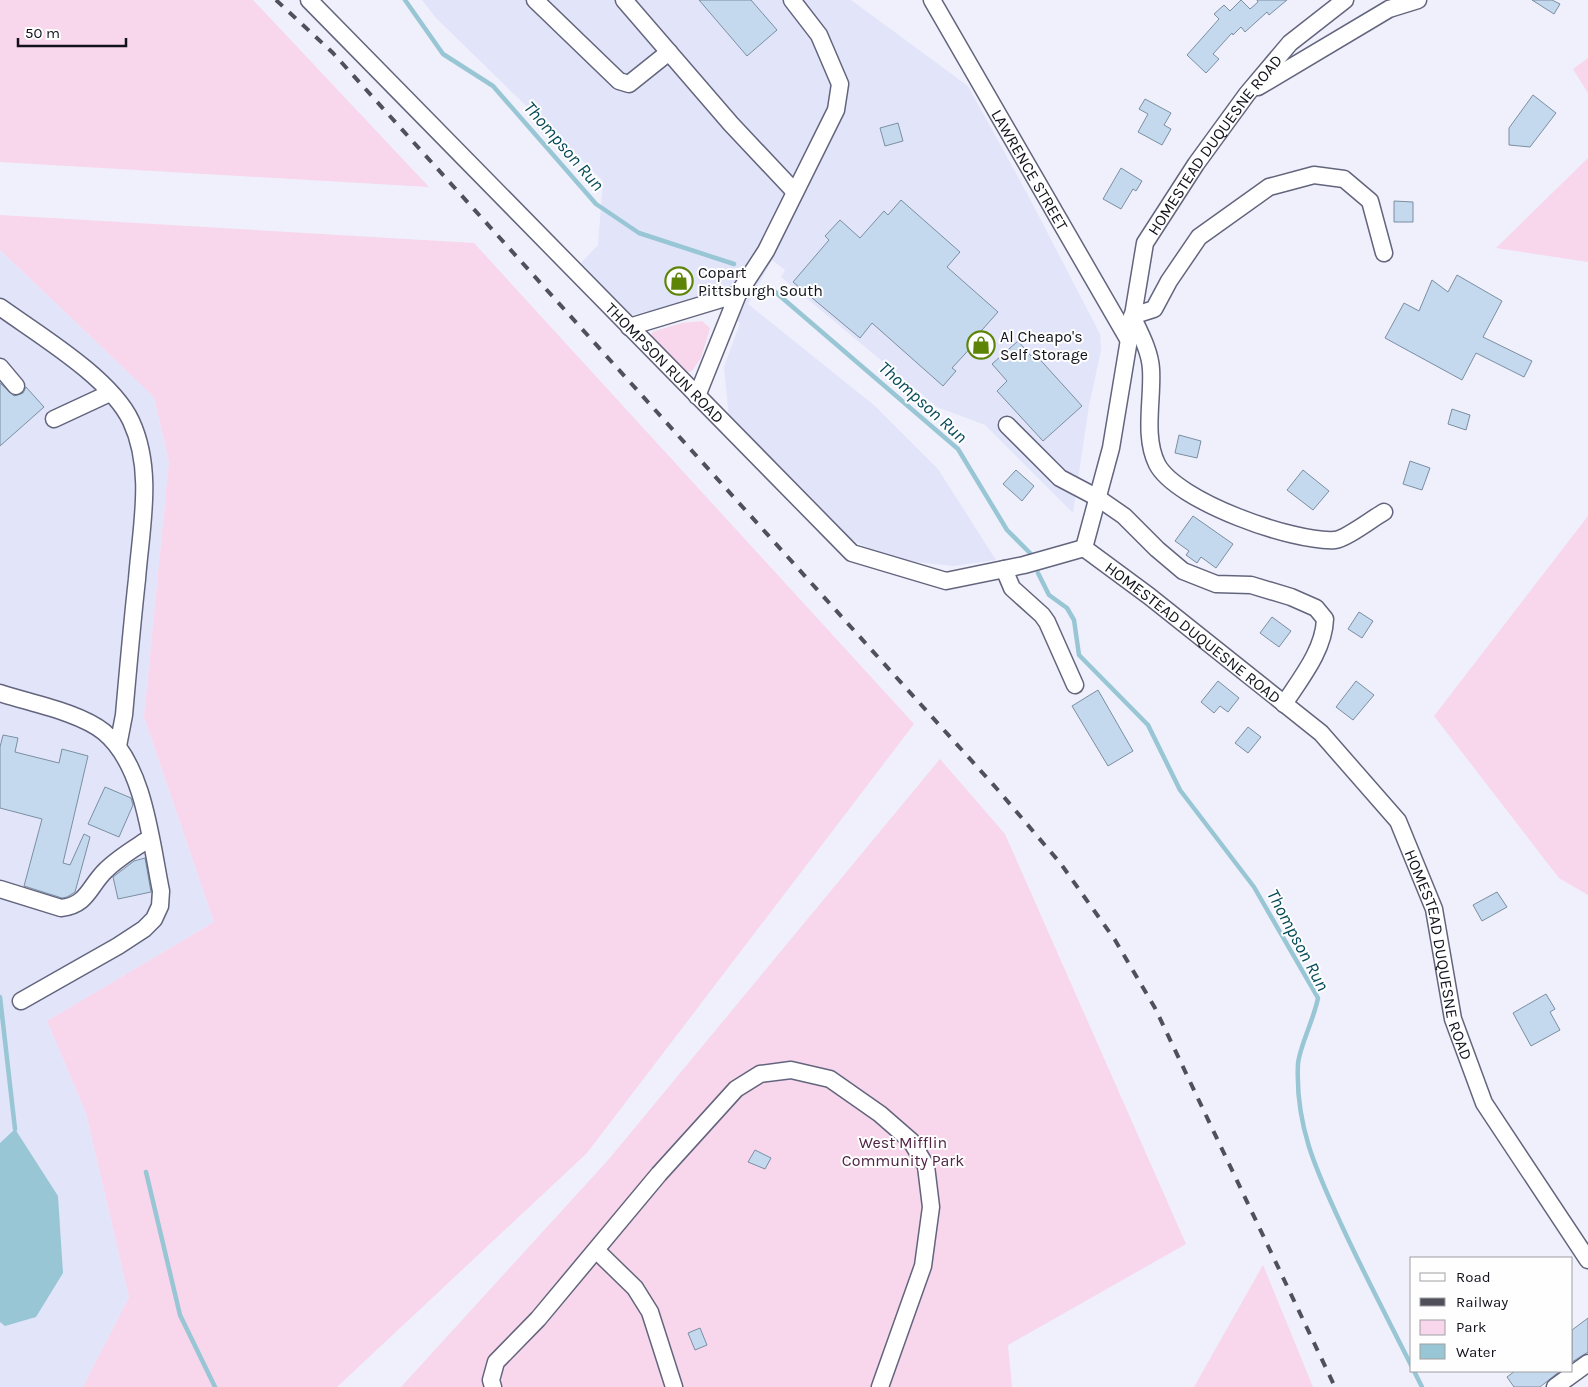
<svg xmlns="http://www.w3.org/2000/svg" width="1588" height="1387" viewBox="0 0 1588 1387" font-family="Karla,sans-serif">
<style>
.built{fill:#e2e5fa}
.green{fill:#f8d6eb}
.water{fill:#98c6d4}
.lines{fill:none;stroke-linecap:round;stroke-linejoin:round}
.stream{stroke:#98c6d4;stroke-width:4.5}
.building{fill:#c4d9ee;stroke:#7b8ea2}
.minor-casing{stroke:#62657d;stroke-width:19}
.minor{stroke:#fff;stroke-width:16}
.rail{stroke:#4f505a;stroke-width:4;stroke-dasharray:9 9;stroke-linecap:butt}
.labels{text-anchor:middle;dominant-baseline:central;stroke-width:4;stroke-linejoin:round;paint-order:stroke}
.street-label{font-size:16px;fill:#11121b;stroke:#fefefe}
.poi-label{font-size:16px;fill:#11121b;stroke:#fefefe;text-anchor:start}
.park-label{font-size:16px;fill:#502243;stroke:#fefefe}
.water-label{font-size:18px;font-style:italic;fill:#054a59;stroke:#fefefe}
</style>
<rect width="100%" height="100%" fill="#eff0fb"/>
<path class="built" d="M422 0H851L968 86 1029 197 1100 334 1101 350 1089 406 1073 513 985 425 937 407 781 277 785 270 772 260 748 304 875 406 938 469 996 560 954 566 897 560 873 551 842 534 729 419 724 367 740 323 704 299 631 315 581 263 598 245 603 181 436 18Z
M0 250 154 397 169 462 144 717 214 922 47 1021 86 1113 129 1297 83 1387H0Z"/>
<path class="green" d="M0 0H253L429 187 0 162Z
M1588 58V93L1573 69Z
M1588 158V262L1496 248Z
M0 215 474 243 914 724 587 1153 337 1387H83L129 1297 86 1113 47 1021 214 922 144 717 169 462 154 397 0 250Z
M702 321 710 328 701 358 692 371 684 373 650 342 652 332 682 323Z
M1588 516V895L1559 878 1434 716Z
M940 759 1005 834 1186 1244 1008 1345 1012 1387H401L609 1159Z
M1263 1265 1313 1387H1194Z"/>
<path class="water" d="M15 1129 58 1196 63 1273 36 1317 5 1326 0 1322V1143Z"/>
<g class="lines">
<path class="stream" d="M405 0 443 54 493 86 596 204 639 233 734 264
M773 290 958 449 1007 530 1031 554
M1038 573 1049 595 1067 608 1074 620 1079 655 1148 725 1180 790 1254 887 1318 998C1314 1019 1299 1048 1298 1064 1295 1125 1316 1170 1341 1224 1363 1272 1388 1319 1412 1367
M0 997 15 1129
M146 1172 180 1315 215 1387
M1414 1371 1422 1387"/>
</g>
<path class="building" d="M699 0H751L777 30 747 56Z
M1241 0 1250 9 1258 2 1257 0H1287L1269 15 1267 12 1245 32 1241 27 1233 35 1232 33 1213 54 1219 59 1206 73 1187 55 1219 19 1214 14 1224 5 1230 11Z
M1532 0H1552L1560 4 1554 14Z
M1533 95 1556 113 1530 147 1509 145V128Z
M1145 99 1171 113 1164 125 1171 129 1162 145 1138 132 1148 114 1139 109Z
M898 123 903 141 885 146 880 128Z
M1121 168 1142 181 1136 191 1133 189 1121 209 1103 199Z
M901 200 960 252 947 267 998 312 974 339 977 341 952 368 956 371 943 386 872 323 860 338 793 282 829 240 825 236 840 220 860 238 884 211 888 215Z
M1394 201 1413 202V222H1394Z
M1457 275 1502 301 1483 337 1532 361 1524 377 1476 353 1462 380 1385 338 1404 303 1419 311 1432 280 1448 292Z
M1018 341 1031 356 1035 354 1082 406 1043 441 997 391 1007 381 992 364Z
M0 383 14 396 23 393 26 387 44 407 0 446Z
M1452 409 1470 415 1466 430 1448 424Z
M1179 435 1201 441 1197 458 1175 453Z
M1410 461 1430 468 1422 490 1403 484Z
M1016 470 1034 486 1022 501 1003 484Z
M1303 470 1329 491 1313 510 1287 490Z
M1193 516 1233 544 1216 568 1201 557 1197 563 1186 555 1189 551 1175 541Z
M1359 612 1373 621 1362 638 1348 629Z
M1272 617 1291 631 1279 647 1260 633Z
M1218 681 1239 698 1228 712 1220 706 1214 713 1201 702Z
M1356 681 1374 695 1353 720 1336 707Z
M1098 690 1133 751 1108 766 1072 706Z
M1248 727 1261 737 1248 753 1235 743Z
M3 735 18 738 15 752 59 763 62 749 88 756 63 863 70 865 84 834 90 837 75 892 67 897 62 898 24 886 42 819 0 808V747Z
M105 787 131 798 133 805 119 837 88 824Z
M145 858 151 892 118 899 113 877 134 861Z
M1497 892 1507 907 1482 921 1473 905Z
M1546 994 1555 1009 1550 1012 1560 1030 1531 1046 1513 1013Z
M755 1150 771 1158 765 1169 748 1162Z
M1588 1318V1352L1572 1362V1330Z
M700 1328 707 1345 695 1350 688 1333Z
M1515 1371H1560L1540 1387H1514L1507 1377Z"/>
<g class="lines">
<g class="minor-casing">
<g id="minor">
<path id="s1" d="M309 0 852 553 946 581 1024 565 1084 548"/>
<path d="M535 0 619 81 629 84 669 52"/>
<path d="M624 0 731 124 795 192"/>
<path id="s2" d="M932 0 1128 339"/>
<path d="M1258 87 1389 9 1418 0"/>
<path d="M738 294 766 251 836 110 840 84 819 35 792 0"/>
<path d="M0 307C39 335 111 378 131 421 154 470 141 527 137 579 132 624 128 670 124 715L118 746"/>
<path d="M629 327 738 294 697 396"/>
<path d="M0 367 16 386"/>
<path d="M54 419 110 393"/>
<path d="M1007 425 1060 478 1098 498 1124 516 1157 549 1183 571 1216 584 1251 585 1291 597 1316 608 1325 619C1324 650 1301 678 1284 704"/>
<path d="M1384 512C1373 518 1346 539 1335 540 1294 543 1176 501 1157 464 1143 436 1153 399 1151 369 1150 351 1140 333 1132 316L1154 309 1169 281 1199 237 1269 187 1314 175 1344 179 1370 201 1384 253"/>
<path id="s3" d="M1084 548 1149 596 1321 733 1398 821 1434 909 1453 1019 1484 1103 1588 1260"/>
<path id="s4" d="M1084 548 1111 448 1145 243 1196 164 1247 94 1290 43 1345 0"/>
<path d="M1004 569 1012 588 1042 615 1047 622 1075 685"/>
<path d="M0 693C30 703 79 712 104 732 144 765 151 842 161 891L160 906 154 919 144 929 118 946 21 1001"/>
<path d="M0 889 61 908C88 905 89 886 106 870 119 857 135 848 150 838"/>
<path d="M597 1251 635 1288 650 1312 674 1387"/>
<path d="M493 1387 491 1380 496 1362 538 1319 659 1174 736 1089 760 1074 791 1070 830 1079 880 1114 911 1141 926 1166 931 1207 923 1266 880 1387"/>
<path d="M1555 1387 1588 1363"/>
</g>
</g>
<use href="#minor" class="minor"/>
<path class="rail" d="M276 0 333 53 998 790 1061 864 1115 940 1155 1008 1335 1387"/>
</g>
<defs>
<g id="shop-ring" transform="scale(1.4375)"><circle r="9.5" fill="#fefefe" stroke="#5d8406" stroke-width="1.5"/><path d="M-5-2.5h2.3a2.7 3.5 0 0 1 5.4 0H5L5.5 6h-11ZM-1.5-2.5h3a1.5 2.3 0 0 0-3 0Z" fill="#5d8406"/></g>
</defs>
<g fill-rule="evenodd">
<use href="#shop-ring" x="679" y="281"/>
<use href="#shop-ring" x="981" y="345"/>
</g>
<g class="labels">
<g class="street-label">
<text stroke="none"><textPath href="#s4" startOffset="432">HOMESTEAD DUQUESNE ROAD</textPath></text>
<text stroke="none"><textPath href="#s2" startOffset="196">LAWRENCE STREET</textPath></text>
<text stroke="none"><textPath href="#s1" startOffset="508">THOMPSON RUN ROAD</textPath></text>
<text stroke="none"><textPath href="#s3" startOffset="138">HOMESTEAD DUQUESNE ROAD</textPath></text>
<text stroke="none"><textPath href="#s3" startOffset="558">HOMESTEAD DUQUESNE ROAD</textPath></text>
</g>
<g class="poi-label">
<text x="698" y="272">Copart<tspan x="698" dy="18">Pittsburgh South</tspan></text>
<text x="1000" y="336">Al Cheapo's<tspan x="1000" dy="18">Self Storage</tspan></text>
</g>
<g class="park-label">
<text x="903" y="1142">West Mifflin<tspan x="903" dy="18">Community Park</tspan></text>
</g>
<g class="water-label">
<text transform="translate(564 146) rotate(49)">Thompson Run</text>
<text transform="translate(923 402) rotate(42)">Thompson Run</text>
<text transform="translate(1298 940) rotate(62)">Thompson Run</text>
</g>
</g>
<rect x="1410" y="1257" width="162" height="115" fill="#fefefe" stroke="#9fa0a3"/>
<rect x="1420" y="1273" width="25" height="8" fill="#ffffff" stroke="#9fa0a3"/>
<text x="1456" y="1282" font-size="15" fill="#11121b">Road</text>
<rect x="1420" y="1298" width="25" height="8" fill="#4f505a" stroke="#9fa0a3"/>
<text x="1456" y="1307" font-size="15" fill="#11121b">Railway</text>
<rect x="1420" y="1320" width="25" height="15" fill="#f8d6eb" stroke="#9fa0a3"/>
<text x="1456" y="1332" font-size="15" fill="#11121b">Park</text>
<rect x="1420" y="1344" width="25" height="15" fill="#98c6d4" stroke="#9fa0a3"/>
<text x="1456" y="1357" font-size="15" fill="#11121b">Water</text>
<path d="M18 38v8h108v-8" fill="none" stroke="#11121b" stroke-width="2.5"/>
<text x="25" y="38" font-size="15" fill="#11121b" stroke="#fefefe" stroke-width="4" paint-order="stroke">50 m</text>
</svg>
